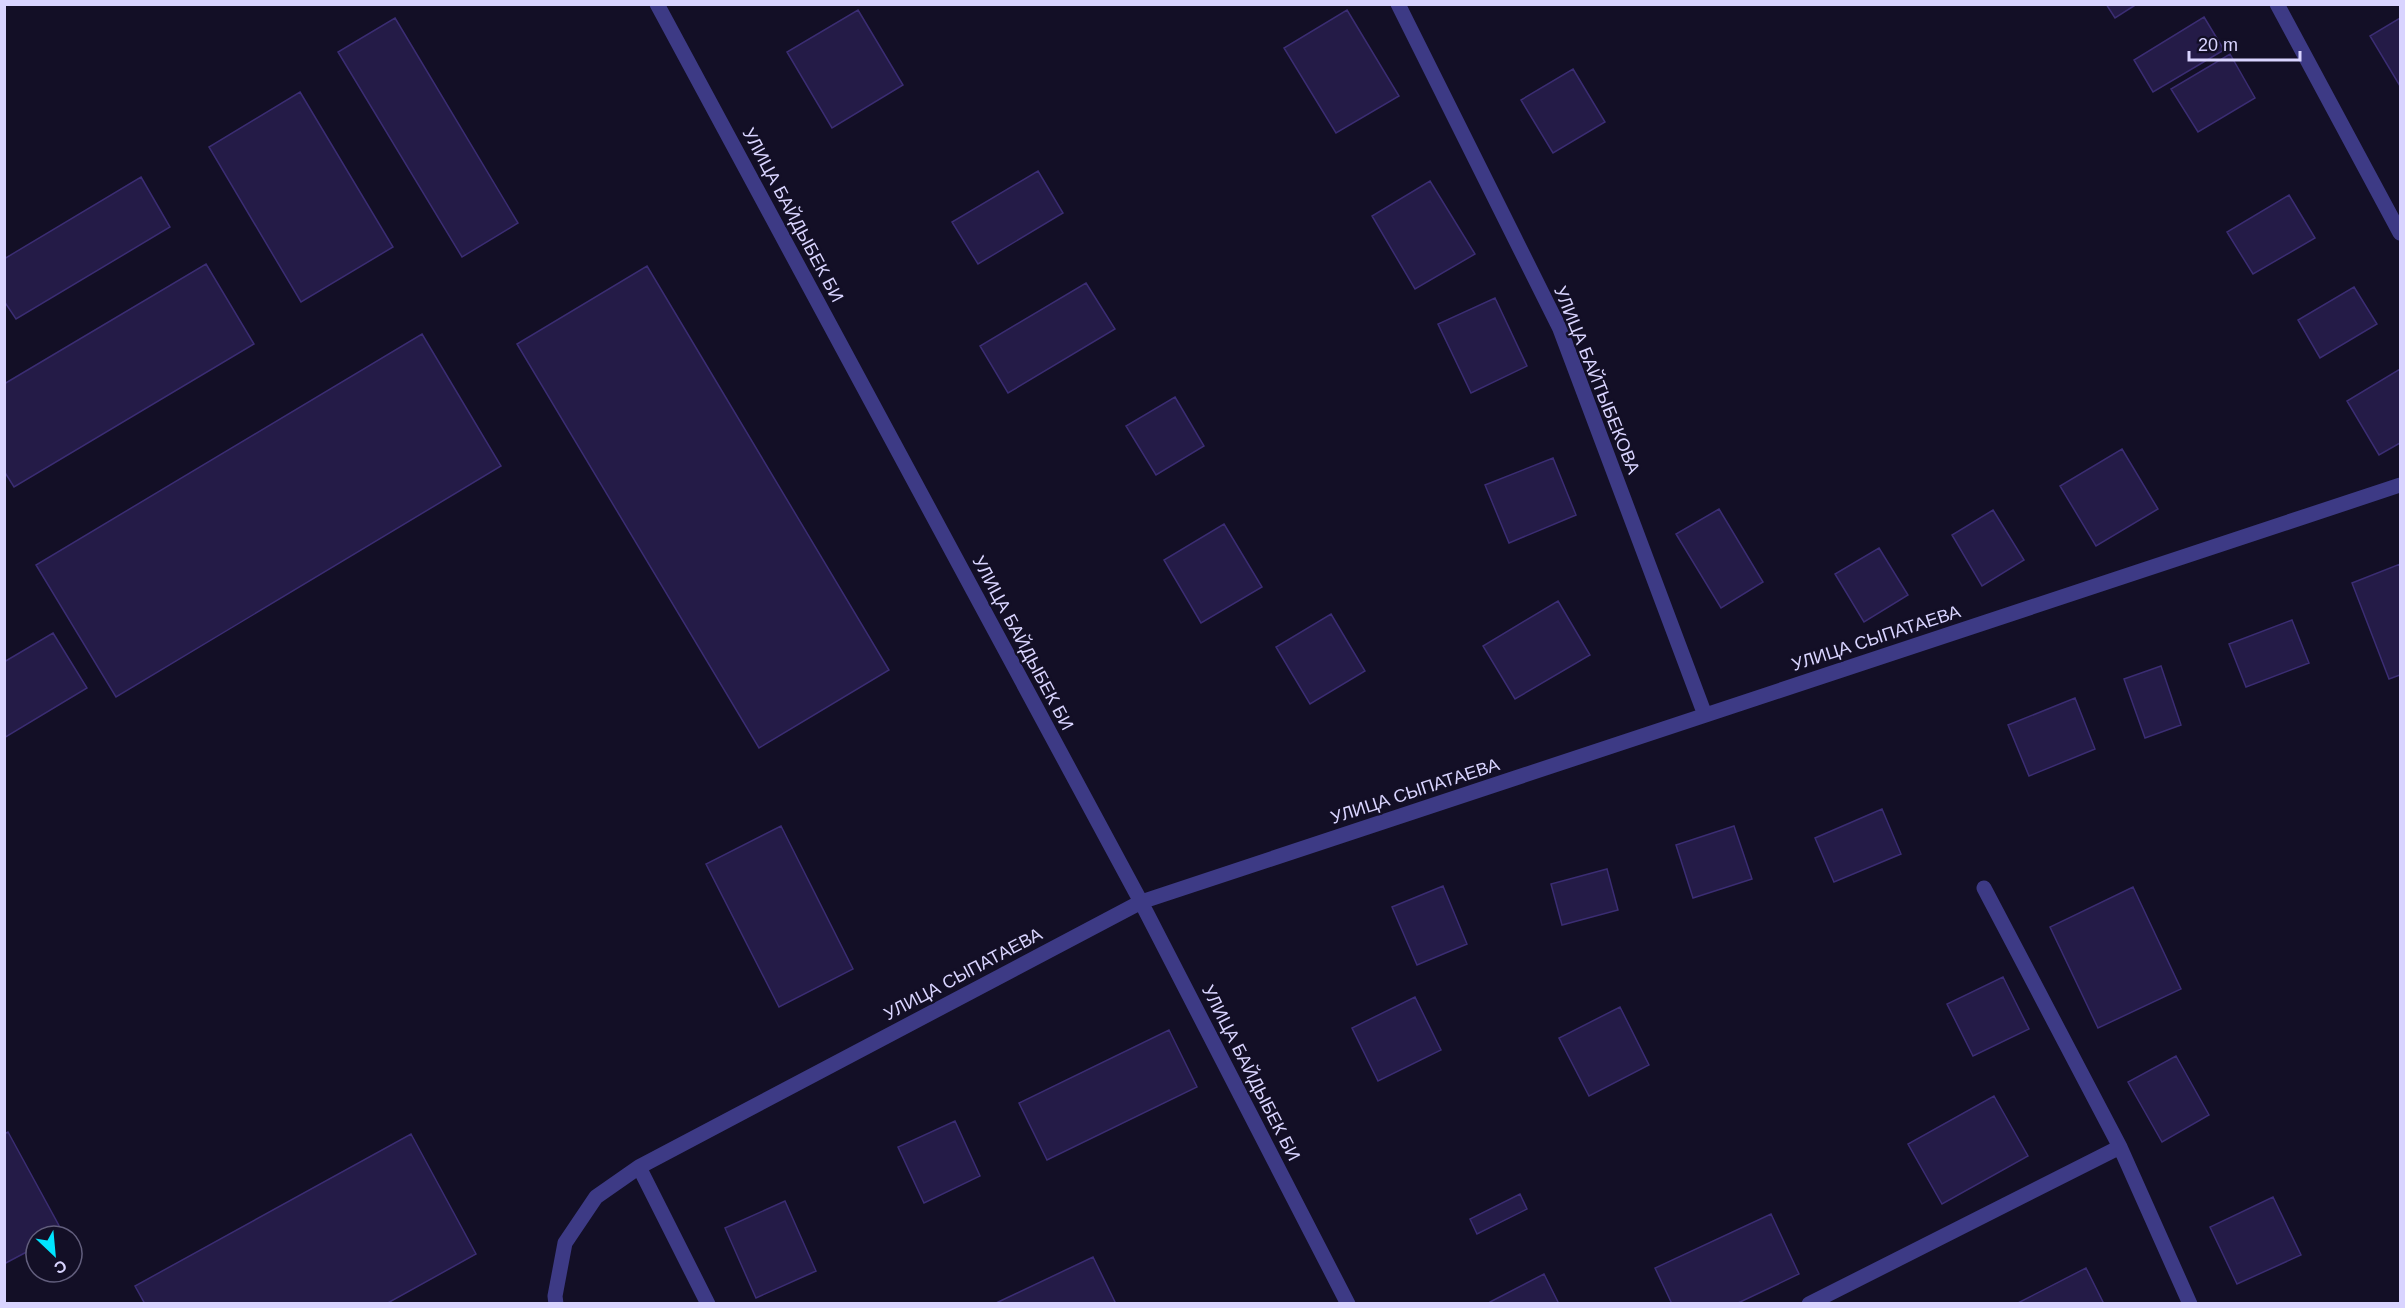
<svg xmlns="http://www.w3.org/2000/svg" width="2405" height="1308" viewBox="0 0 2405 1308" font-family="Arial,sans-serif">
<style>
.building{fill:#241b47;stroke:#3b2d73;stroke-width:1.5}
.lines{fill:none;stroke-linecap:round;stroke-linejoin:round}
.street{stroke:#3d3a85;stroke-width:15}
.labels{text-anchor:middle;dominant-baseline:central;stroke-width:5;stroke-linejoin:round;paint-order:stroke}
.street-label{font-size:18px;fill:#d9d4ff;stroke:#130f26}
</style>
<rect width="100%" height="100%" fill="#130f26"/>
<path class="building" d="M2106 4H2137L2115 18Z
M858 10 903 85 832 128 787 52Z
M1347 10 1399 96 1336 133 1284 48Z
M2204 17 2224 50 2153 92 2134 60Z
M395 18 518 223 462 257 338 52Z
M2400 18V86L2370 36Z
M2230 54 2255 98 2198 132 2171 89Z
M1573 69 1605 122 1553 153 1521 100Z
M300 92 393 247 301 302 209 147Z
M1038 171 1063 213 978 264 952 222Z
M141 177 170 227 16 319 4 301V259Z
M1430 181 1475 254 1415 289 1372 216Z
M2289 195 2315 238 2253 274 2227 232Z
M206 264 254 344 14 487 4 471V384Z
M647 266 889 670 759 748 517 344Z
M1086 283 1115 329 1008 393 980 346Z
M2354 287 2377 324 2320 358 2298 320Z
M1495 298 1527 366 1471 393 1438 324Z
M422 334 501 466 116 697 36 565Z
M2400 369V443L2379 455 2347 401Z
M1175 397 1204 446 1156 475 1126 426Z
M2122 449 2158 509 2096 546 2060 486Z
M1553 458 1576 515 1509 543 1485 485Z
M1719 509 1763 582 1721 608 1676 534Z
M1993 510 2024 560 1982 586 1952 535Z
M1224 524 1262 587 1201 623 1164 560Z
M1879 548 1908 595 1864 622 1835 574Z
M2400 564V675L2389 679 2352 583Z
M1558 601 1590 655 1515 699 1483 646Z
M1331 614 1365 671 1310 704 1276 647Z
M2292 620 2309 663 2246 687 2229 644Z
M53 633 87 688 4 738V662Z
M2161 666 2181 725 2145 738 2124 679Z
M2075 698 2095 749 2029 776 2008 725Z
M1882 809 1901 854 1834 882 1815 838Z
M781 826 853 969 779 1007 706 864Z
M1734 826 1752 879 1693 898 1676 845Z
M1607 869 1618 910 1562 925 1551 884Z
M1443 886 1467 944 1417 965 1392 907Z
M2133 887 2181 989 2098 1028 2050 927Z
M2003 977 2029 1029 1973 1056 1947 1004Z
M1415 997 1441 1050 1378 1081 1352 1028Z
M1620 1007 1649 1065 1589 1096 1559 1038Z
M1169 1030 1197 1087 1047 1160 1019 1103Z
M2176 1056 2209 1115 2162 1142 2128 1082Z
M1994 1096 2028 1156 1942 1204 1908 1144Z
M955 1121 980 1176 924 1203 898 1147Z
M8 1132 63 1233 57 1236H36V1247L4 1264V1134Z
M411 1134 476 1254 386 1304H145L135 1286Z
M1520 1194 1527 1209 1477 1234 1470 1219Z
M2273 1197 2301 1255 2237 1284 2210 1227Z
M785 1201 816 1271 756 1298 725 1228Z
M1771 1214 1799 1274 1736 1304H1672L1655 1268Z
M1093 1257 1116 1304H994Z
M2086 1268 2104 1304H2016Z
M1544 1274 1559 1304H1490V1302Z"/>
<g class="lines">
<path class="street" d="M657 4 1141 902 1348 1304
M1398 4 1560 329 1705 715
M2277 4 2400 233
M1984 888 2120 1147 2190 1304
M639 1167 708 1304
M556 1304 555 1296 565 1243 596 1197 639 1167 1141 902 2400 485
M1809 1304 2120 1147"/>
</g>
<g class="labels">
<g class="street-label">
<text transform="translate(793 215) rotate(62)">УЛИЦА БАЙДЫБЕК БИ</text>
<text transform="translate(1597 380) rotate(68)">УЛИЦА БАЙТЫБЕКОВА</text>
<text transform="translate(1876 638) rotate(-18)">УЛИЦА СЫПАТАЕВА</text>
<text transform="translate(1023 643) rotate(62)">УЛИЦА БАЙДЫБЕК БИ</text>
<text transform="translate(1415 791) rotate(-18)">УЛИЦА СЫПАТАЕВА</text>
<text transform="translate(963 974) rotate(-28)">УЛИЦА СЫПАТАЕВА</text>
<text transform="translate(1251 1073) rotate(63)">УЛИЦА БАЙДЫБЕК БИ</text>
</g>
</g>
<rect width="2405" height="1308" fill="none" stroke="#d9d4ff" stroke-width="12"/>
<g transform="translate(54 1254) rotate(154)"><circle r="28" fill="#130f26" stroke="#625e7d" stroke-width="1.5"/>
<path d="M0-4.5L10 22L0 15L-10 22Z" fill="#00e5ff"/>
<text y="-9" font-size="16" font-weight="bold" text-anchor="middle" fill="#d9d4ff">С</text>
</g>
<path d="M2189 51v9h111v-9" fill="none" stroke="#d9d4ff" stroke-width="3"/>
<text x="2198" y="51" font-size="18" fill="#d9d4ff" stroke="#130f26" stroke-width="4.5" paint-order="stroke">20 m</text>
</svg>
